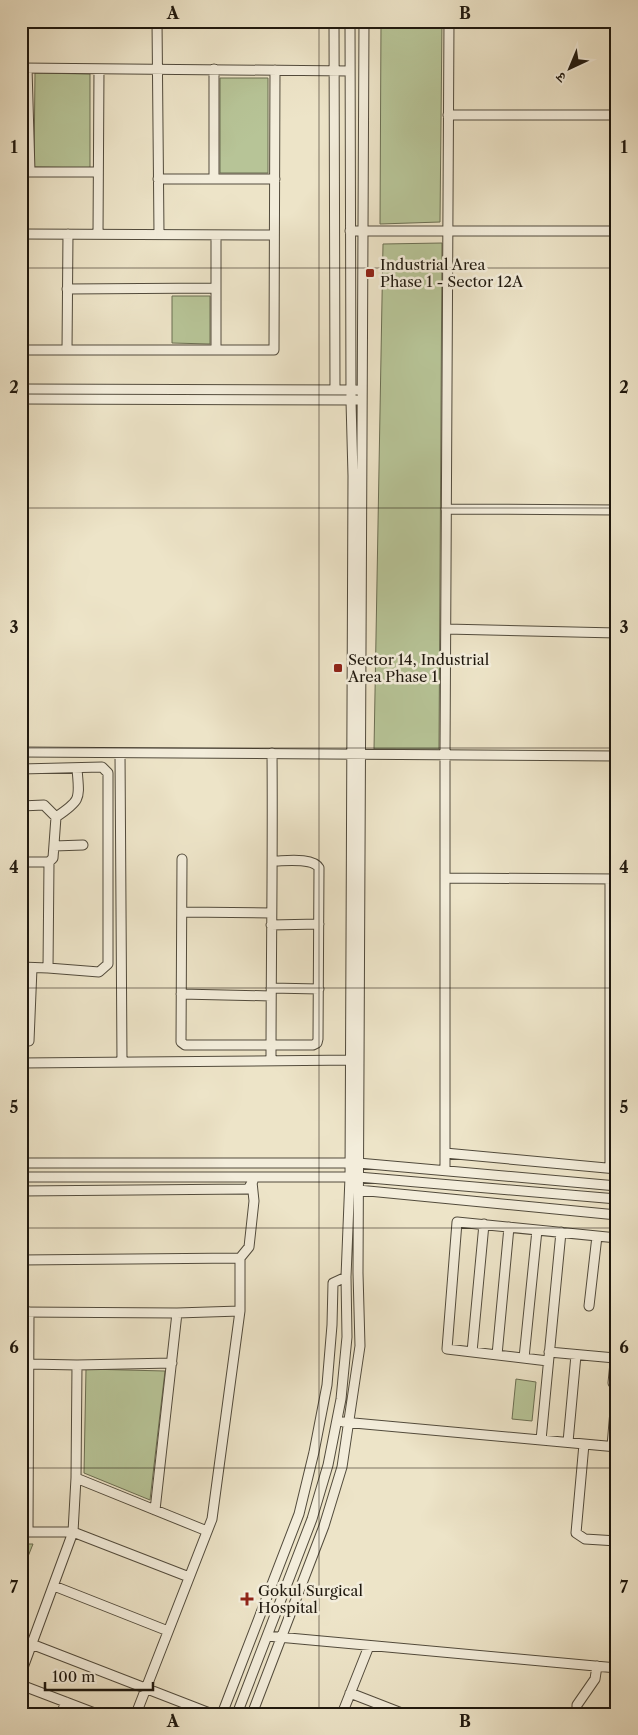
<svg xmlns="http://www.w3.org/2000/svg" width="638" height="1735" viewBox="0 0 638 1735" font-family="'Libre Caslon Text','Noto Serif Devanagari',serif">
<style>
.park{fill:#b7c497;stroke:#6b6e52}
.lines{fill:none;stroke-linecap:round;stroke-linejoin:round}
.minor-casing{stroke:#524b3c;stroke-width:11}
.minor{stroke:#f3eddb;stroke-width:9}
.grid{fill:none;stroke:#1f180e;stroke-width:1;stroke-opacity:0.55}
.poi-dot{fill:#8f2418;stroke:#f3eddb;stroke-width:2}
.labels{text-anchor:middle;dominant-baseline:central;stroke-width:5;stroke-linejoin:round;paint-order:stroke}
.poi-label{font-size:15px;fill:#1f180e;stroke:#f3eddb;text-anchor:start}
.neatline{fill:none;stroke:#1f180e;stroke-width:2}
.grid-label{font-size:16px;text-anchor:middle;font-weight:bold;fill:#1f180e}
</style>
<rect width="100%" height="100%" fill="#ede4c8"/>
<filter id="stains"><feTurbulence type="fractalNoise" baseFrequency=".004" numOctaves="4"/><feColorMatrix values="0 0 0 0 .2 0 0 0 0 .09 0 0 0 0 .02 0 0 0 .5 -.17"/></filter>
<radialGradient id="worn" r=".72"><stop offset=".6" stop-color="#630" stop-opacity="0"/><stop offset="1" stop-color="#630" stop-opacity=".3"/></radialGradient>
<path class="park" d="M381 21H442L440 222 380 224Z
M35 73 90 74V168L34 167Z
M220 78H268V173H220Z
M442 243 439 749H374L383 244Z
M172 296H210V344L172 343Z
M86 1369 165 1371 150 1500 84 1473Z
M516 1379 536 1382 532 1421 512 1419Z
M21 1544H33L21 1574Z"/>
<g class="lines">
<g class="minor-casing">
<path id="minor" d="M157 21 159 234
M334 21 335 390
M21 68 350 71
M27 68 30 172
M448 115H617
M21 172H98
M158 179H275
M214 179V69
M350 231H617
M21 234 274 235
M98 234 99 69
M216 235V350
M67 289 216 288
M21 350H274L275 70
M67 350 68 234
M21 389 356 390
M21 399 356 400
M446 509 617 510
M446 629 617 633
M21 752 617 756
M120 753 122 1062
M21 769 102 767 108 773V964L99 972 48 968
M21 806 44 805 56 817 53 858 49 862
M56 817C83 799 79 798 77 768
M54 846 83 845
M182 859 181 1042 185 1045H313L317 1043 318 1039 319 868C313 857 285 861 273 861
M21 862H49L48 968 21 967
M445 878 617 879
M182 912 271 913
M271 925 319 924
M271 988 319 989
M181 994 271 996
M29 1041 32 968
M271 1061C271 958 273 856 272 753
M21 1063 354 1060
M445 1153 617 1169
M21 1163H358L617 1186
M610 1168V879
M445 1170V754L449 21
M21 1177H358L617 1199
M358 1190 617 1215
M21 1191 248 1189 253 1181
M21 1260 240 1258
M589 1306 597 1236
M21 1312 177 1313 240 1311
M617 1342 613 1383 617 1387
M472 1352 484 1224
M549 1352 615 1358
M497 1355 509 1227
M524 1358 537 1230
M548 1361 447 1349 457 1222 617 1238
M29 1364 77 1365 172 1363
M343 1422 617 1447
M541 1440 561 1232
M568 1442 576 1355
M584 1444 576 1533 585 1539 617 1541
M612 1446 617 1387
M76 1478 207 1531
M155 1510 177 1313
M21 1532H73L189 1577
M28 1532 29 1312
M54 1586 168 1631
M267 1636 617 1668
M21 1640 212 1714
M21 1673 73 1532 76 1478 77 1365
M21 1685 97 1714
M350 1693 404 1714
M61 1714 66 1702
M136 1714 212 1519 240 1311V1258L249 1247 254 1201 252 1182
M222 1714 299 1514 314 1452 327 1385 332 1325 333 1283 346 1277
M237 1714 312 1519 328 1465 341 1399 347 1337 346 1277 350 1177 353 476 351 401 350 21
M252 1714 324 1526 342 1467 360 1346 358 1273 364 21
M342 1714 369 1646
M577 1714V1705L595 1679 597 1666"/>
</g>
<use href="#minor" class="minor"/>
</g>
<path class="grid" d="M319 21V1714M21 268H617M21 508H617M21 748H617M21 988H617M21 1228H617M21 1468H617"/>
<g class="poi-dot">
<rect x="365" y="268" width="10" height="10" rx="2.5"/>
<rect x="333" y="663" width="10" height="10" rx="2.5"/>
<path d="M244.5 1591.5h5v5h5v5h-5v5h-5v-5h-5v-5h5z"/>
</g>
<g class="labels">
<g class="poi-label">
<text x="380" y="264">Industrial Area<tspan x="380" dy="17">Phase 1 - Sector 12A</tspan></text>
<text x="348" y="659">Sector 14, Industrial<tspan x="348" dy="17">Area Phase 1</tspan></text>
<text x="258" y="1590">Gokul Surgical<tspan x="258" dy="17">Hospital</tspan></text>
</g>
</g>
<rect width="638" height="1735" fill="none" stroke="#ede4c8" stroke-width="55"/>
<g transform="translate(570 68) rotate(224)" stroke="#f3eddb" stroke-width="4" paint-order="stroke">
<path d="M0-4L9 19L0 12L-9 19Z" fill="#1f180e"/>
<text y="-8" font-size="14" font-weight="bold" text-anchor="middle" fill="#1f180e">उ</text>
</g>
<path d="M45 1682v8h108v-8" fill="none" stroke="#1f180e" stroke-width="2.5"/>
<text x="52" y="1682" font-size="15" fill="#1f180e" stroke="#f3eddb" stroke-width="4" paint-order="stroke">100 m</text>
<rect x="28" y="28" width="582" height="1680" class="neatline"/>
<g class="grid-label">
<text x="173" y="19">A</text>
<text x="465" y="19">B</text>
<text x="14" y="153">1</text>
<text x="624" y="153">1</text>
<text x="14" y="393">2</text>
<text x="624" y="393">2</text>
<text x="14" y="633">3</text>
<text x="624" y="633">3</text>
<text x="14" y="873">4</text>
<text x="624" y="873">4</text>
<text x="14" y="1113">5</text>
<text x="624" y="1113">5</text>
<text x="14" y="1353">6</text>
<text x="624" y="1353">6</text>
<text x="14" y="1593">7</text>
<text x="624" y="1593">7</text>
<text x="173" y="1727">A</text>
<text x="465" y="1727">B</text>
</g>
<rect width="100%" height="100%" filter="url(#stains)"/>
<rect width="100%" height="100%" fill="url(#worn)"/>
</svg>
